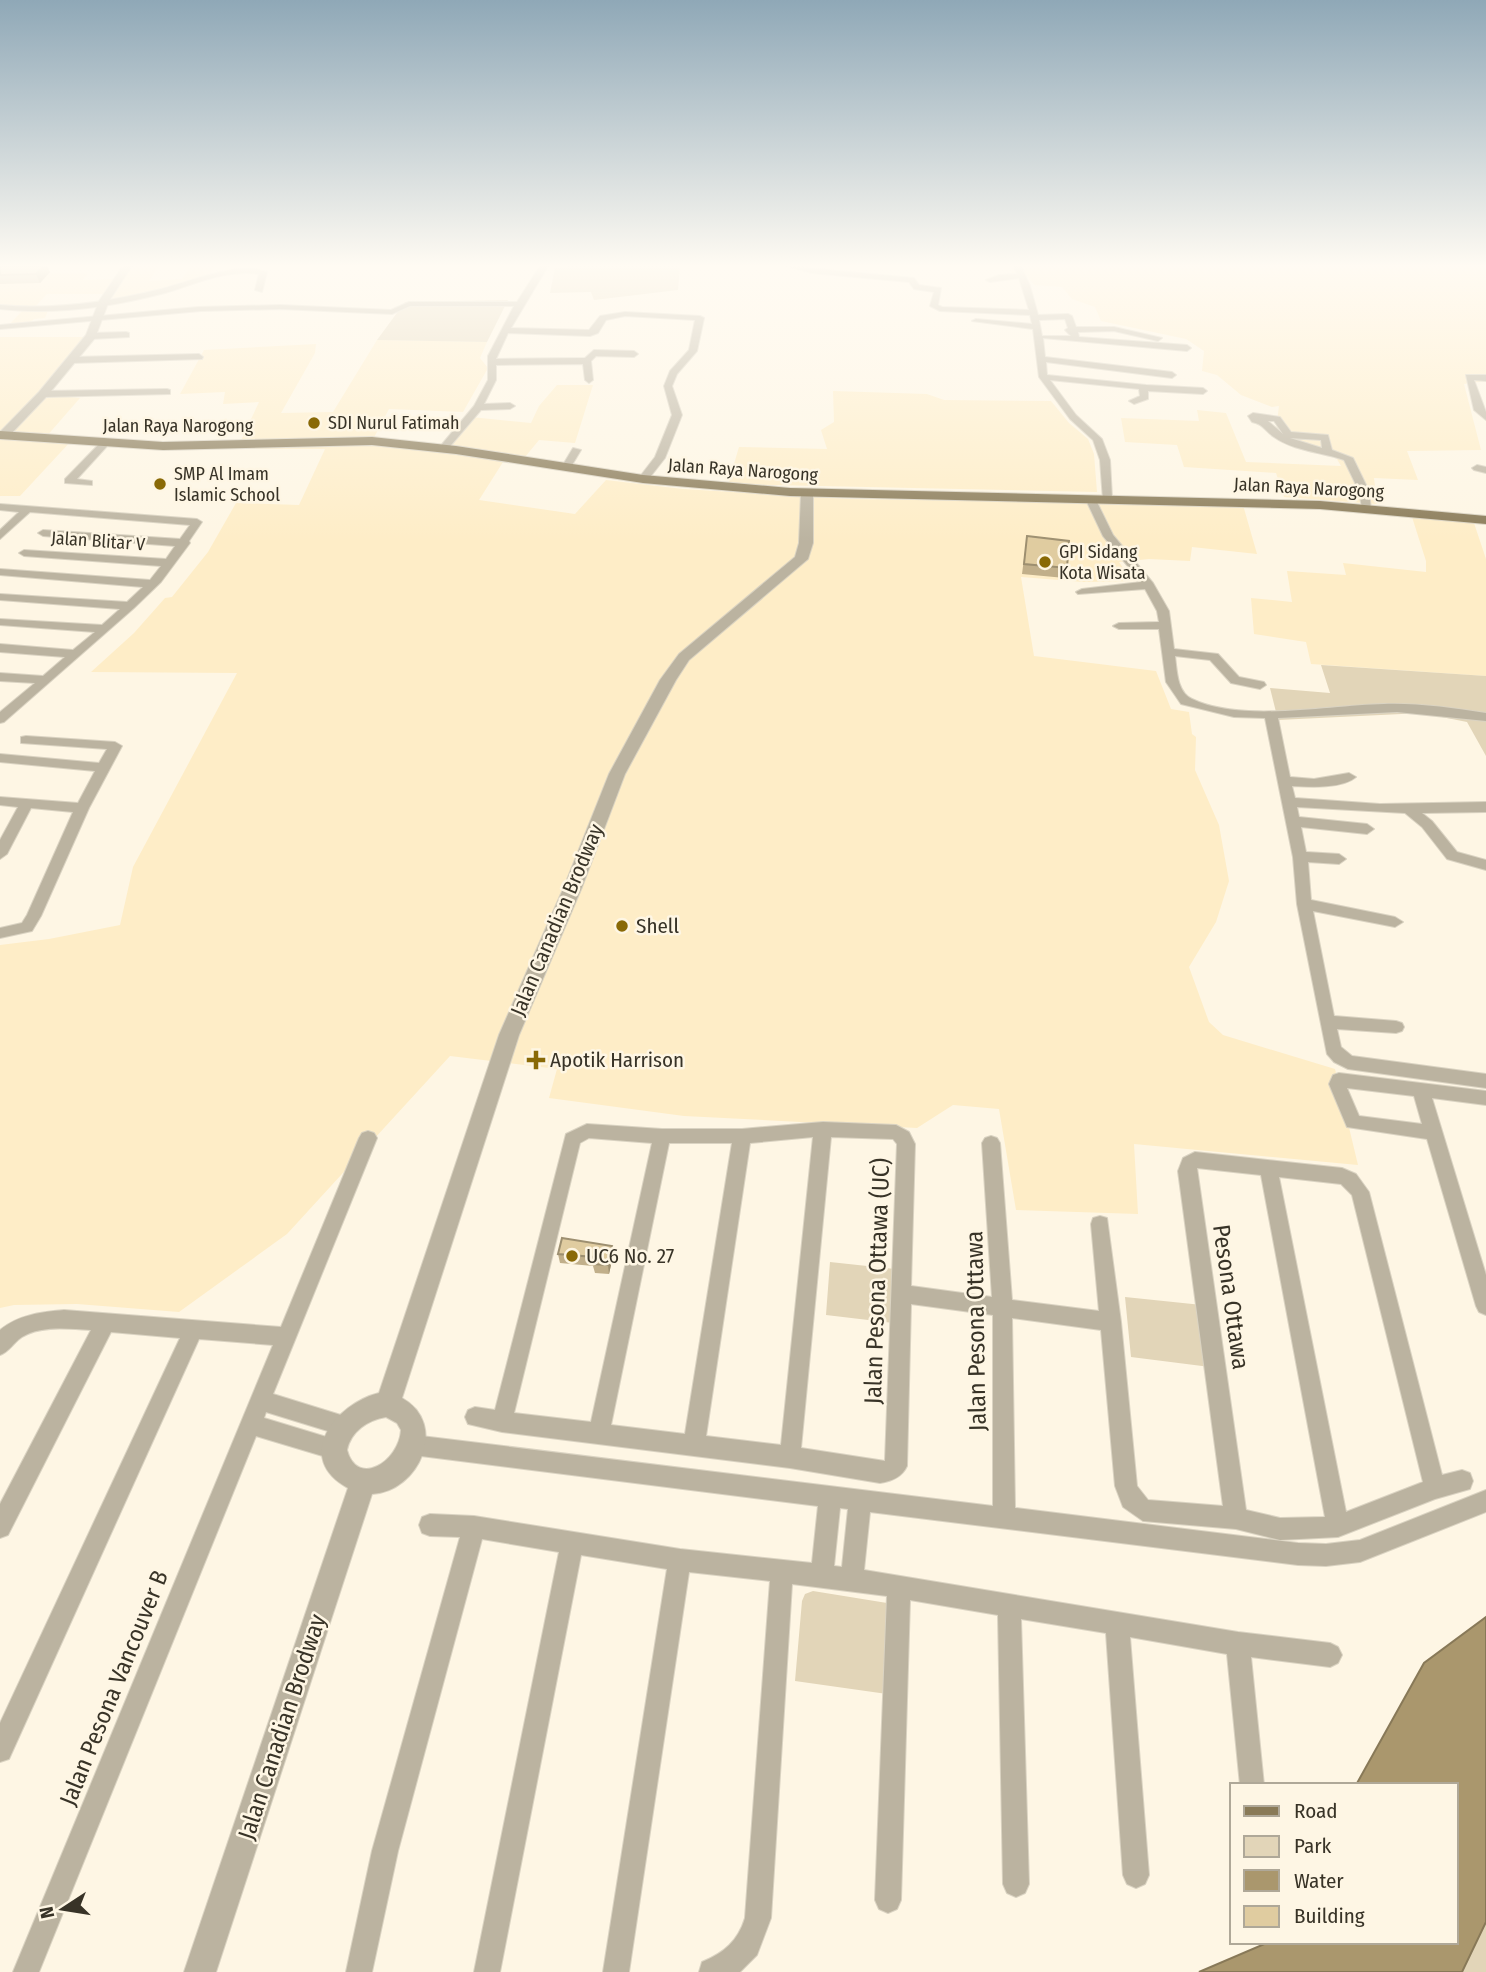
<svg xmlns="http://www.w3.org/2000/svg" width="1486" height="1972" viewBox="0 0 1486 1972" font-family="'Fira Sans Condensed',sans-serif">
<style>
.built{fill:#feedc7}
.green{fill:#e2d5b8}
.water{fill:#aa976d;stroke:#887958;stroke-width:2}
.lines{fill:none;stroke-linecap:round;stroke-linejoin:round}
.minor-casing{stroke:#dad3c2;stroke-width:2}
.tertiary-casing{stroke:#dad3c2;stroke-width:2}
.primary-casing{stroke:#dad3c2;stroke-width:2}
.minor{fill:#bbb3a0;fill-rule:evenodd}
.tertiary{fill:#bbb3a0;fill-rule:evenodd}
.primary{fill:#897a57;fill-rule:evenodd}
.wall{fill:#c1af8a}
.shaded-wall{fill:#9d8f70}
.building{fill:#e0cca0;stroke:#9d8f70;stroke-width:2}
.poi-dot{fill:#896906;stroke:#fef6e4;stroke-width:2.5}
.labels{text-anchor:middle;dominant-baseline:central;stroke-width:5;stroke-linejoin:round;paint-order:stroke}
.far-poi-label{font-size:18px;fill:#383327;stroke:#fef6e4;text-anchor:start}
.far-street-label{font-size:18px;fill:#383327;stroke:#fef6e4}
.street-label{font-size:21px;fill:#383327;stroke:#fef6e4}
.poi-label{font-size:21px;fill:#383327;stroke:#fef6e4;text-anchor:start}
.near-street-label{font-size:24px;fill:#383327;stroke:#fef6e4}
</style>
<rect width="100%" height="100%" fill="#fef6e4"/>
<path class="built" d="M132 266H159L149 281 182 279 192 266H215L208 277 161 292 98 303 103 294H47L33 309 49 308 45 318 34 319 26 327 5 329 23 310 0 309V273H88L83 280 121 279Z
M1012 266H1486V381L1464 384 1481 450 1407 451 1418 480 1374 478 1377 504 1284 497 1276 473 1184 467 1177 445 1125 442 1121 418 1199 421 1197 410 1226 413 1246 462 1341 466 1331 449 1275 437 1279 406 1272 407 1241 395 1217 375 1202 371 1204 351 1186 339 1101 321 1095 307 1072 299 1062 287 1034 285 1026 275 1012 273Z
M0 337H84L37 394 80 398 46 437 72 440 20 496H0Z
M377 340 487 342 480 358 488 368 463 412 389 409 370 445 436 451 471 417 531 423 539 406 557 385H593L575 443 539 440 525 457 511 455 503 462 479 500 575 514 606 480 683 489 849 499 1243 505 1257 554 1192 547 1190 561 1149 559 1119 562 1132 581 1084 582 1021 577 1034 656 1156 671 1171 709 1189 712 1192 734 1196 737 1195 770 1219 825 1229 881 1216 922 1189 967 1209 1022 1223 1035 1335 1069 1358 1165 1134 1144 1138 1214 1016 1210 999 1109 953 1105 917 1128 684 1116 549 1098 557 1069 450 1056 287 1234 179 1312 77 1304 14 1305 0 1308V945L49 939 120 925 133 867 237 673 91 672 134 633 165 598 172 597 208 552 236 503 299 505 325 449H237L259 402 223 404 225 392 180 394 204 350 316 344 315 353 281 413 333 412Z
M833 391 927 394 944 400 1051 401 1069 423 1088 439 1094 454 1097 492 728 484 739 447 827 449 821 430 834 422Z
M1412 517 1474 523 1486 559V676L1311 664 1306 642 1254 634 1251 598 1292 602 1287 571 1346 575 1343 563 1426 572V561Z"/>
<path class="green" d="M573 266H680L678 290 594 300 591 292 550 293 555 268Z
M508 300 487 342 377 340 405 302Z
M1321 665 1486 676V756L1467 722 1422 713 1278 720 1270 688 1330 693Z
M830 1262 904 1270 902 1324 826 1315Z
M1125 1297 1202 1305 1210 1367 1131 1357Z
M813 1591 887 1603V1694L795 1681 802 1601 805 1594Z
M1486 1922V1972H1462Z"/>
<path class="water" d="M1486 1617V1922L1462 1972H1199L1269 1942H1456V1785H1356L1424 1663Z"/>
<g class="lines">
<g class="minor-casing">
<path id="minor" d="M540 266H548L511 328 589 330 600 316 625 312 700 316 704 318 697 351 677 374 672 386 682 415 665 458 647 481 638 479 655 457 672 415 664 386 670 371 689 350 695 320 625 316 606 320 598 333 590 336 508 333 496 359 585 358 594 350 634 351 638 354 634 357 596 356 591 361 593 380 589 383 585 380 583 364 496 365V380L484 404 510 403 515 406 510 409 481 410 446 451 443 452 438 449 474 406 488 380V356L514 306H410L392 314 280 309 201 311 0 329V325L198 307 280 305 391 310 409 302H517Z
M786 266 914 278 919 285 941 288 938 305 942 307 1029 310 1019 278 990 282 986 280 999 275 1017 274 1013 266H1021L1030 286 1038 315 1068 314 1072 316 1076 327H1114L1162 338 1158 341 1114 331 1078 332 1079 337 1187 345 1191 348 1187 351 1043 338 1045 357 1172 372 1176 375 1172 378 1046 362 1047 375 1146 385 1203 388 1207 391 1203 394 1148 391V399L1134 404 1129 401 1140 396 1139 389 1050 380 1076 415 1102 439 1110 460 1112 498 1103 500 1100 460 1093 440 1070 419 1039 377 1033 329 972 321 976 319 1032 324 1030 315 940 311 930 306 934 292 914 289 909 282 812 273ZM1065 319 1068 328 1065 330 1071 336H1042L1039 320Z
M251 268 267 272 262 292 255 290 259 274C226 269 196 284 165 293 112 307 55 315 0 309V305C54 310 109 302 161 289 191 281 219 269 251 268Z
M126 332 129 333V337L91 339 87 336 91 333Z
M199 354 203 357 202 359 72 363 68 360 72 357Z
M1466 375H1486V381L1474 380 1486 412V420L1474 410Z
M167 389 170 390V394L43 397 38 394 43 391Z
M1253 413 1280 417 1291 432 1328 435 1332 450 1353 458 1369 491 1371 510 1362 508 1359 491 1344 460C1321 452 1294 451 1274 437 1265 431 1263 424 1252 422L1248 416ZM1268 421H1274L1283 434ZM1290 438 1321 440 1322 448Z
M101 442 109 444 77 479 92 481V485L65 483V479Z
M573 448 581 450 569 470H563L561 468Z
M1477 465 1486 467V473L1474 470 1472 468Z
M1086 496H1094L1113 535 1153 583 1169 611 1174 649 1218 654 1239 677 1264 682 1266 685 1260 689 1231 683 1210 660 1175 656C1177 671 1177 692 1192 699 1241 723 1331 705 1384 704 1418 703 1452 708 1486 713V721L1397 712 1278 718 1290 777 1314 779 1349 773 1356 777C1342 789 1310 787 1292 786L1295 798 1380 804 1486 802V812L1422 813 1432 821 1457 852 1486 860V870L1447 859 1422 827 1405 813 1297 807 1299 817 1367 824 1374 829 1367 834 1301 827 1306 852 1339 854 1346 859 1339 864 1308 862 1311 900 1395 917 1403 922 1395 927 1313 911 1334 1016 1396 1021 1402 1023 1404 1027 1402 1031 1396 1033 1337 1029 1341 1047 1352 1056 1486 1074V1088L1348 1069 1334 1062 1327 1054 1297 904 1293 857 1265 718 1234 717 1181 704 1166 682 1159 629H1119L1113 626 1119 623 1159 622 1157 611 1145 589 1078 594 1076 592 1082 589 1141 582 1103 536 1085 498Z
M0 504 197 519 202 522 189 541 190 543 161 582 134 608 4 722 0 723V712L35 683 0 681V673L43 676 65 657 0 652V644L73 650 95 632 0 625V619L102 625 120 609 0 600V594L127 602 143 587 0 575V569L150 580 161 566 24 556 19 553 24 550 166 559 175 546 43 536 38 533 43 530 180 539 190 525 30 512 0 539V530L19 512 0 510Z
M26 736 115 742 122 746 89 808 41 916 32 931 0 938V928L22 923 27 915 73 812 31 808 7 854 0 859V840L18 807 0 805V797L78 803 95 771 0 762V754L99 763 107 749 21 743V737Z
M1339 1073 1486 1091V1105L1432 1098 1486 1275V1315L1479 1312 1476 1306 1427 1139 1347 1127 1329 1084 1333 1075ZM1347 1088 1414 1096 1422 1124 1359 1116Z
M823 1122 896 1125 909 1132 915 1144 911 1286 992 1297 982 1143 985 1138 991 1136 997 1138 1000 1143 1012 1300 1099 1311 1091 1224 1093 1218 1100 1216 1107 1218 1121 1322 1137 1486 1148 1500 1223 1506 1178 1171 1183 1158 1195 1152 1342 1168 1356 1174 1369 1192 1442 1475 1462 1470 1470 1473 1473 1481 1470 1489 1435 1499 1338 1537 1280 1540 1236 1529 1143 1521 1123 1507 1115 1486 1101 1330 1012 1318 1015 1508 1298 1543 1326 1544 1360 1540 1486 1490V1512L1360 1562 1326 1566 1298 1565 870 1512 864 1570 1238 1632 1330 1643 1338 1647 1342 1655 1338 1663 1330 1667 1251 1657 1264 1785H1240L1227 1654 1130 1637 1149 1875 1145 1884 1136 1888 1127 1884 1123 1875 1106 1633 1021 1619 1029 1884 1025 1893 1016 1897 1007 1893 1003 1884 998 1615 910 1600 901 1900 897 1909 888 1913 879 1909 875 1900 887 1596 792 1584 771 1918 757 1955 740 1972H699L702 1962C724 1953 738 1941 745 1918L770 1581 689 1572 629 1972H603L667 1569 581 1555 500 1972H474L559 1552 482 1539 398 1851 372 1972H346L372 1851 460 1537 430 1536 422 1533 419 1525 422 1517 430 1514 474 1516 680 1549 812 1563 818 1506 413 1455 406 1452 403 1445 406 1438 413 1435 993 1506V1315L911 1304 907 1466C902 1477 892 1481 880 1483L790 1468 502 1432 468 1424 465 1417 468 1410 475 1407 495 1410 566 1134 587 1124 662 1129H742ZM813 1137 781 1445 706 1436 750 1143ZM831 1137 893 1139 897 1144 885 1461 801 1448ZM589 1138 652 1143 591 1422 514 1413 580 1143ZM669 1143H732L685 1434 611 1425ZM1197 1168 1261 1175 1325 1517 1280 1518 1246 1510ZM1279 1177 1341 1184 1352 1195 1423 1482 1346 1512ZM840 1508 848 1509 842 1567 834 1566Z
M368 1131 374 1133 377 1138 273 1394 344 1416 351 1419 354 1426 351 1433 344 1436 266 1412 264 1418 343 1442 347 1449 343 1456 336 1460 256 1436 39 1972H13L273 1345 199 1339 9 1759 0 1762V1723L180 1338 111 1332 8 1535 0 1538V1504L91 1330C70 1329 41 1325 22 1337 13 1343 9 1352 0 1355V1330C18 1315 41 1312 64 1310L281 1327 359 1138 362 1133Z"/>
</g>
<g class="tertiary-casing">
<path id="tertiary" d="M123 266H132L109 301 95 338 47 396 8 437H0V432L39 392 86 335 99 301Z
M807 489 813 493V543L808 559 689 660 676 680 625 774 582 887 519 1035 402 1398C449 1424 419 1492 372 1494L216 1972H184L348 1488C293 1458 335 1404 379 1393L499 1035 564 887 609 774 660 680 679 654 795 557 799 543 801 493ZM386 1417 397 1423 401 1430C399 1462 357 1488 347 1450 351 1431 368 1420 386 1417Z"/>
</g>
<g class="primary-casing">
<path id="primary" d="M0 431 163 442 372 437 456 446 643 475 790 488 1320 501 1486 516V524L1320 509 790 496 643 483 456 454 372 445 163 450 0 439Z"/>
</g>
<use href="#minor" class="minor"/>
<use href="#tertiary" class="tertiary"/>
<use href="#primary" class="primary"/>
</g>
<path class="wall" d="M0 266 50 272 40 283 0 284Z
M1027 536 1067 568 1065 578 1022 574Z
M558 1254 613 1256 609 1274 595 1273 593 1266 560 1263Z"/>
<path class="shaded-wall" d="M44 266H47L50 272 40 283 36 274Z
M612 1246 613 1256 609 1274 608 1265Z"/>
<path class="building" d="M0 266H44L36 274 0 275Z
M1027 536 1069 541 1067 568 1024 564Z
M562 1238 612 1246 608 1265 593 1264 594 1257 558 1254Z"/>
<linearGradient id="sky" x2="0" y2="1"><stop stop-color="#8fa8b7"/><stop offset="0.49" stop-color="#fffbf3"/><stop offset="1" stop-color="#fffbf3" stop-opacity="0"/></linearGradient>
<rect width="1486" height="542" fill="url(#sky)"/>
<g class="poi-dot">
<circle cx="314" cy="423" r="7"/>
<circle cx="160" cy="484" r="7"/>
<circle cx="1045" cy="562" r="7"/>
<circle cx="622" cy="926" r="7"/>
<path d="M532.5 1049.5h7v7h7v7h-7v7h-7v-7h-7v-7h7z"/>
<circle cx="572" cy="1256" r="7"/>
</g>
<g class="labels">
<g class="far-poi-label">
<text x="328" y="423">SDI Nurul Fatimah</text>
<text x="174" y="474">SMP Al Imam<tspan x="174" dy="21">Islamic School</tspan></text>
<text x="1059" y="552">GPI Sidang<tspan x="1059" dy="21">Kota Wisata</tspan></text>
</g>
<g class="far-street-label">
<text x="178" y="426">Jalan Raya Narogong</text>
<text transform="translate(743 470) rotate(4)">Jalan Raya Narogong</text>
<text transform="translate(1309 488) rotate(3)">Jalan Raya Narogong</text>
<text transform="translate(98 541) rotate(4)">Jalan Blitar V</text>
</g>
<g class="street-label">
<text transform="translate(557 920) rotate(-67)">Jalan Canadian Brodway</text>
</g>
<g class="poi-label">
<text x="636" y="926">Shell</text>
<text x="550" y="1060">Apotik Harrison</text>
<text x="586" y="1256">UC6 No. 27</text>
</g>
<g class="near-street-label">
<text transform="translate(877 1281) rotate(-88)">Jalan Pesona Ottawa (UC)</text>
<text transform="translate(1231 1297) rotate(82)">Pesona Ottawa</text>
<text transform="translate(976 1331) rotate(-91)">Jalan Pesona Ottawa</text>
<text transform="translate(114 1688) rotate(-68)">Jalan Pesona Vancouver B</text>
<text transform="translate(282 1727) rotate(-72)">Jalan Canadian Brodway</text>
</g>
</g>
<rect x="1230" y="1783" width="228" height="161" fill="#fef6e4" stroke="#afa898" stroke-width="2"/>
<rect x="1244" y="1806" width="35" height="10" fill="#897a57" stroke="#afa898" stroke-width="2"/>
<text x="1294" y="1818" font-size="21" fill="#383327">Road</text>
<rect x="1244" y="1836" width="35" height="21" fill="#e2d5b8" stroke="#afa898" stroke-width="2"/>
<text x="1294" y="1853" font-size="21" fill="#383327">Park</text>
<rect x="1244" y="1870" width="35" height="21" fill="#aa976d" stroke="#afa898" stroke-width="2"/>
<text x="1294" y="1888" font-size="21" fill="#383327">Water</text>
<rect x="1244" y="1906" width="35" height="21" fill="#e0cca0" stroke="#afa898" stroke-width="2"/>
<text x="1294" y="1923" font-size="21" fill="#383327">Building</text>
<g transform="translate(63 1909) rotate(258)" stroke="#fef6e4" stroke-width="5" paint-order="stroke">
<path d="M0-5L12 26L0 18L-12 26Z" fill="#383327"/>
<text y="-10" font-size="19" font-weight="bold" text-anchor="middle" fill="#383327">N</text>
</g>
</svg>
